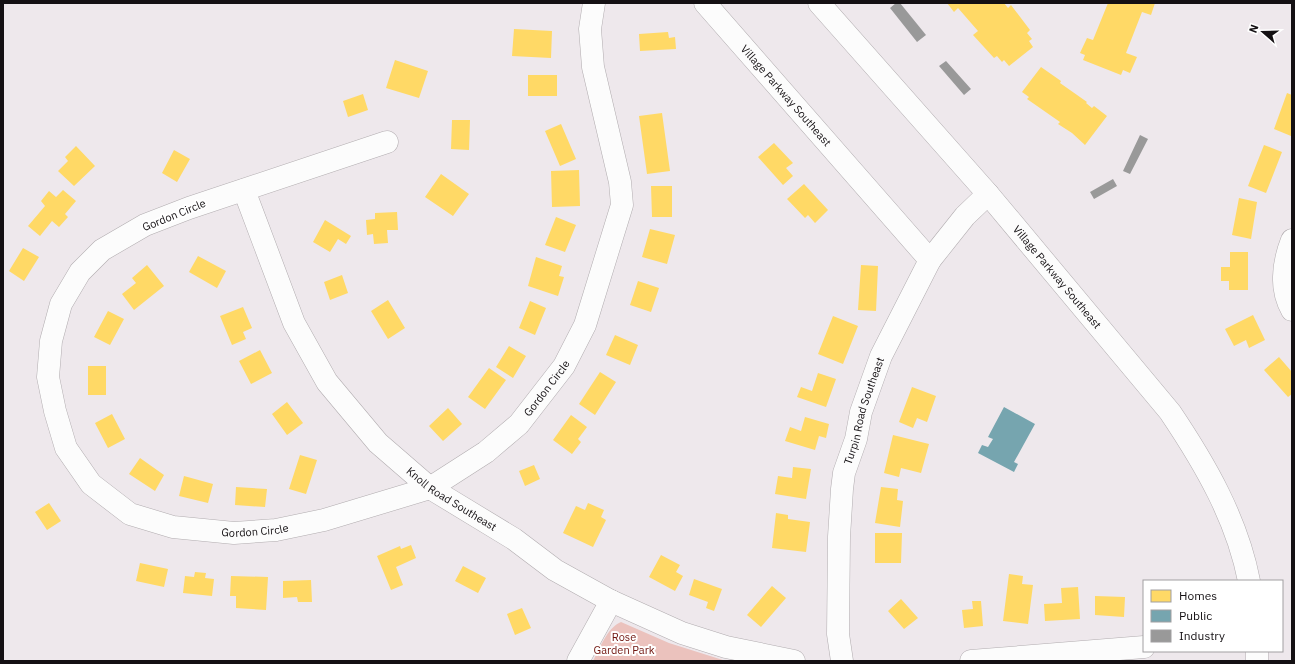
<svg xmlns="http://www.w3.org/2000/svg" width="1295" height="664" viewBox="0 0 1295 664" font-family="'IBM Plex Sans',sans-serif">
<style>
.green{fill:#ebc2bd}
.homes{fill:#ffd966}
.public{fill:#76a5af}
.industry{fill:#999}
.lines{fill:none;stroke-linecap:round;stroke-linejoin:round}
.minor-casing{stroke:#b1acaf;stroke-width:23}
.minor{stroke:#fcfcfc;stroke-width:22}
.labels{text-anchor:middle;dominant-baseline:central;stroke-width:4;stroke-linejoin:round;paint-order:stroke}
.street-label{font-size:11px;fill:#141013;stroke:#fff}
.park-label{font-size:11px;fill:#6e120b;stroke:#fff}
</style>
<rect width="100%" height="100%" fill="#eee8ec"/>
<path class="green" d="M621 622 669 643 726 661H593C600 648 607 628 621 622Z"/>
<path class="homes" d="M947 3H1004L1008 8 1011 5 1030 30 1027 33 1032 39 1029 41 1033 47 1009 66 1004 60 1002 62 997 56 994 58 973 35 978 31 958 8 954 12Z
M1108 3H1155L1151 15 1142 12 1126 53 1137 57 1130 73 1123 70 1121 75 1083 60 1085 55 1080 53 1087 38 1093 40Z
M514 29 552 31 551 58 512 56Z
M668 32 669 38 675 37 676 49 640 51 639 34Z
M395 60 428 71 419 98 386 88Z
M1041 67 1061 81 1060 83 1087 102 1086 103 1092 108 1094 106 1107 116 1085 145 1072 133 1058 124 1060 122 1027 99 1029 97 1022 92Z
M528 75H557V96H528Z
M1287 93 1292 95 1291 136 1274 129Z
M363 94 368 110 348 117 343 101Z
M662 113 670 171 647 174 639 116Z
M452 120H470L469 150 451 149Z
M561 124 576 159 560 166 545 131Z
M774 143 793 163 786 168 793 176 783 185 758 157Z
M1264 145 1282 152 1266 193 1248 186Z
M76 146 95 166 74 186 58 171 68 161 65 157Z
M174 150 190 159 177 182 162 173Z
M579 170 580 206 552 207 551 171Z
M441 174 469 194 453 216 425 197Z
M804 184 828 210 815 223 808 215 805 218 787 199Z
M651 186H672V217H652Z
M63 190 76 201 65 214 68 217 59 227 52 221 40 236 28 226 45 206 41 201 49 191 56 197Z
M1239 198 1257 202 1251 239 1232 235Z
M397 212 398 230H387L388 243 374 244 373 234 367 235 366 220 375 219V213Z
M556 217 576 225 565 252 545 245Z
M325 220 351 236 346 244 338 239 330 252 313 242Z
M650 229 675 235 667 264 642 257Z
M23 248 39 257 24 281 9 271Z
M1230 252H1248V290H1229V281H1221V267H1230Z
M198 256 226 271 217 288 189 272Z
M536 257 562 266 559 276 564 277 558 296 528 286Z
M147 265 164 286 134 310 122 294 136 283 132 278Z
M861 265 878 266 876 311 858 310Z
M342 275 348 293 330 300 324 282Z
M638 281 659 288 651 312 630 305Z
M388 300 405 328 388 339 371 311Z
M530 301 546 308 535 335 519 328Z
M243 307 252 328 243 332 246 339 232 345 220 316Z
M108 311 124 319 110 345 94 337Z
M1253 315 1265 340 1249 348 1246 340 1234 346 1225 329Z
M833 316 858 326 843 364 818 354Z
M615 335 638 345 630 365 606 355Z
M509 346 526 356 513 378 496 367Z
M260 350 272 373 251 384 239 361Z
M1279 357 1292 372V394L1288 397 1264 370Z
M88 366H106V395H88Z
M489 368 506 380 485 409 468 397Z
M600 372 616 382 595 415 579 404Z
M818 373 836 379 826 407 797 397 801 387 812 391Z
M912 387 936 396 927 422 917 418 913 428 899 422Z
M287 402 303 423 287 435 272 414Z
M448 408 462 424 443 441 429 426Z
M112 414 125 439 108 448 95 423Z
M571 415 587 427 578 439 581 442 572 454 553 440Z
M805 417 829 424 826 438 819 436 815 450 785 441 790 427 801 431Z
M893 435 929 444 921 473 901 468 899 477 884 473Z
M300 455 317 460 306 494 289 489Z
M140 458 164 475 155 491 129 474Z
M534 465 540 479 525 486 519 471Z
M793 467 811 469 806 499 775 494 778 476 792 478Z
M184 476 213 484 208 503 179 496Z
M236 487 267 489 265 507 235 505Z
M881 487 898 489 897 500 903 501 900 527 875 523Z
M49 503 61 521 47 530 35 512Z
M588 503 604 510 601 517 606 520 593 547 563 533 576 506 585 510Z
M776 513 788 515V519L810 522 806 552 772 548Z
M875 533H902L901 563H875Z
M411 545 416 558 396 567 403 585 391 590 377 556 400 546 401 549Z
M661 555 680 565 676 572 683 576 675 591 649 577Z
M140 563 168 569 164 587 136 581Z
M463 566 486 578 478 593 455 581Z
M195 572 206 573 205 578 214 579 212 596 183 593 185 576 194 577Z
M1009 574 1023 576 1022 584 1033 585 1028 624 1003 621Z
M231 576 268 577 266 610 236 608V596H230Z
M694 579 722 589 714 611 706 608 708 602 689 595Z
M311 580 312 602H298L297 597 283 598V581Z
M772 586 786 598 761 627 747 615Z
M1078 587 1080 619 1045 621 1044 604 1062 603 1061 588Z
M1095 596 1125 597 1124 617 1095 615Z
M901 599 918 618 904 629 888 611Z
M972 601H981L983 626 964 628 962 610 973 609Z
M522 608 531 628 515 635 507 614Z"/>
<path class="public" d="M1004 407 1035 424 1014 462 1018 464 1014 472 978 453 982 445 988 447 993 439 988 437Z"/>
<path class="industry" d="M896 3H900L926 35 917 42 890 8Z
M946 61 971 89 964 95 939 66Z
M1140 135 1148 139 1130 174 1123 171Z
M1113 179 1117 186 1094 199 1090 192Z"/>
<g class="lines">
<g class="minor-casing">
<g id="minor">
<path id="s1" d="M705 3 930 260"/>
<path id="s2" d="M819 3 988 194 1170 412C1205 464 1237 519 1249 581"/>
<path id="s3" d="M387 142 189 208 145 225 102 250 80 272 61 304 51 341 48 377 55 411 66 448 91 484 130 514 173 527 234 533 276 530 324 520 430 488 486 452 519 424 564 366 585 325 622 205 620 182 593 67 590 29 594 3"/>
<path id="s4" d="M244 190 294 323 327 382 378 443 430 488 514 539 555 570 611 601 682 633 726 647 794 661"/>
<path d="M1292 240C1283 263 1279 287 1292 310"/>
<path d="M578 661 611 601"/>
<path id="s5" d="M842 661 838 634 839 537 842 489 844 473 856 439 861 412 881 356 930 260 965 216 988 194"/>
<path d="M971 661 1144 647"/>
<path d="M1257 661V651"/>
</g>
</g>
<use href="#minor" class="minor"/>
</g>
<g class="labels">
<g class="street-label">
<text stroke="none"><textPath href="#s1" startOffset="123">Village Parkway Southeast</textPath></text>
<text transform="translate(174 215) rotate(-22)">Gordon Circle</text>
<text stroke="none"><textPath href="#s2" startOffset="363">Village Parkway Southeast</textPath></text>
<text stroke="none"><textPath href="#s3" startOffset="1078">Gordon Circle</textPath></text>
<text stroke="none"><textPath href="#s5" startOffset="254">Turpin Road Southeast</textPath></text>
<text stroke="none"><textPath href="#s4" startOffset="382">Knoll Road Southeast</textPath></text>
<text stroke="none"><textPath href="#s3" startOffset="742">Gordon Circle</textPath></text>
</g>
<g class="park-label">
<text x="624" y="637">Rose<tspan x="624" dy="13">Garden Park</tspan></text>
</g>
</g>
<rect width="1295" height="664" fill="none" stroke="#141013" stroke-width="8"/>
<rect x="1143" y="580" width="140" height="72" fill="#ffffff" stroke="#a19fa1"/>
<rect x="1151" y="590" width="20" height="12" fill="#ffd966" stroke="#a19fa1"/>
<text x="1179" y="600" font-size="12" fill="#141013">Homes</text>
<rect x="1151" y="610" width="20" height="12" fill="#76a5af" stroke="#a19fa1"/>
<text x="1179" y="620" font-size="12" fill="#141013">Public</text>
<rect x="1151" y="630" width="20" height="12" fill="#999999" stroke="#a19fa1"/>
<text x="1179" y="640" font-size="12" fill="#141013">Industry</text>
<g transform="translate(1263 32) rotate(290)" stroke="#ffffff" stroke-width="3" paint-order="stroke">
<path d="M0-3L7 15L0 10L-7 15Z" fill="#141013"/>
<text y="-6" font-size="11" font-weight="bold" text-anchor="middle" fill="#141013">N</text>
</g>
</svg>
